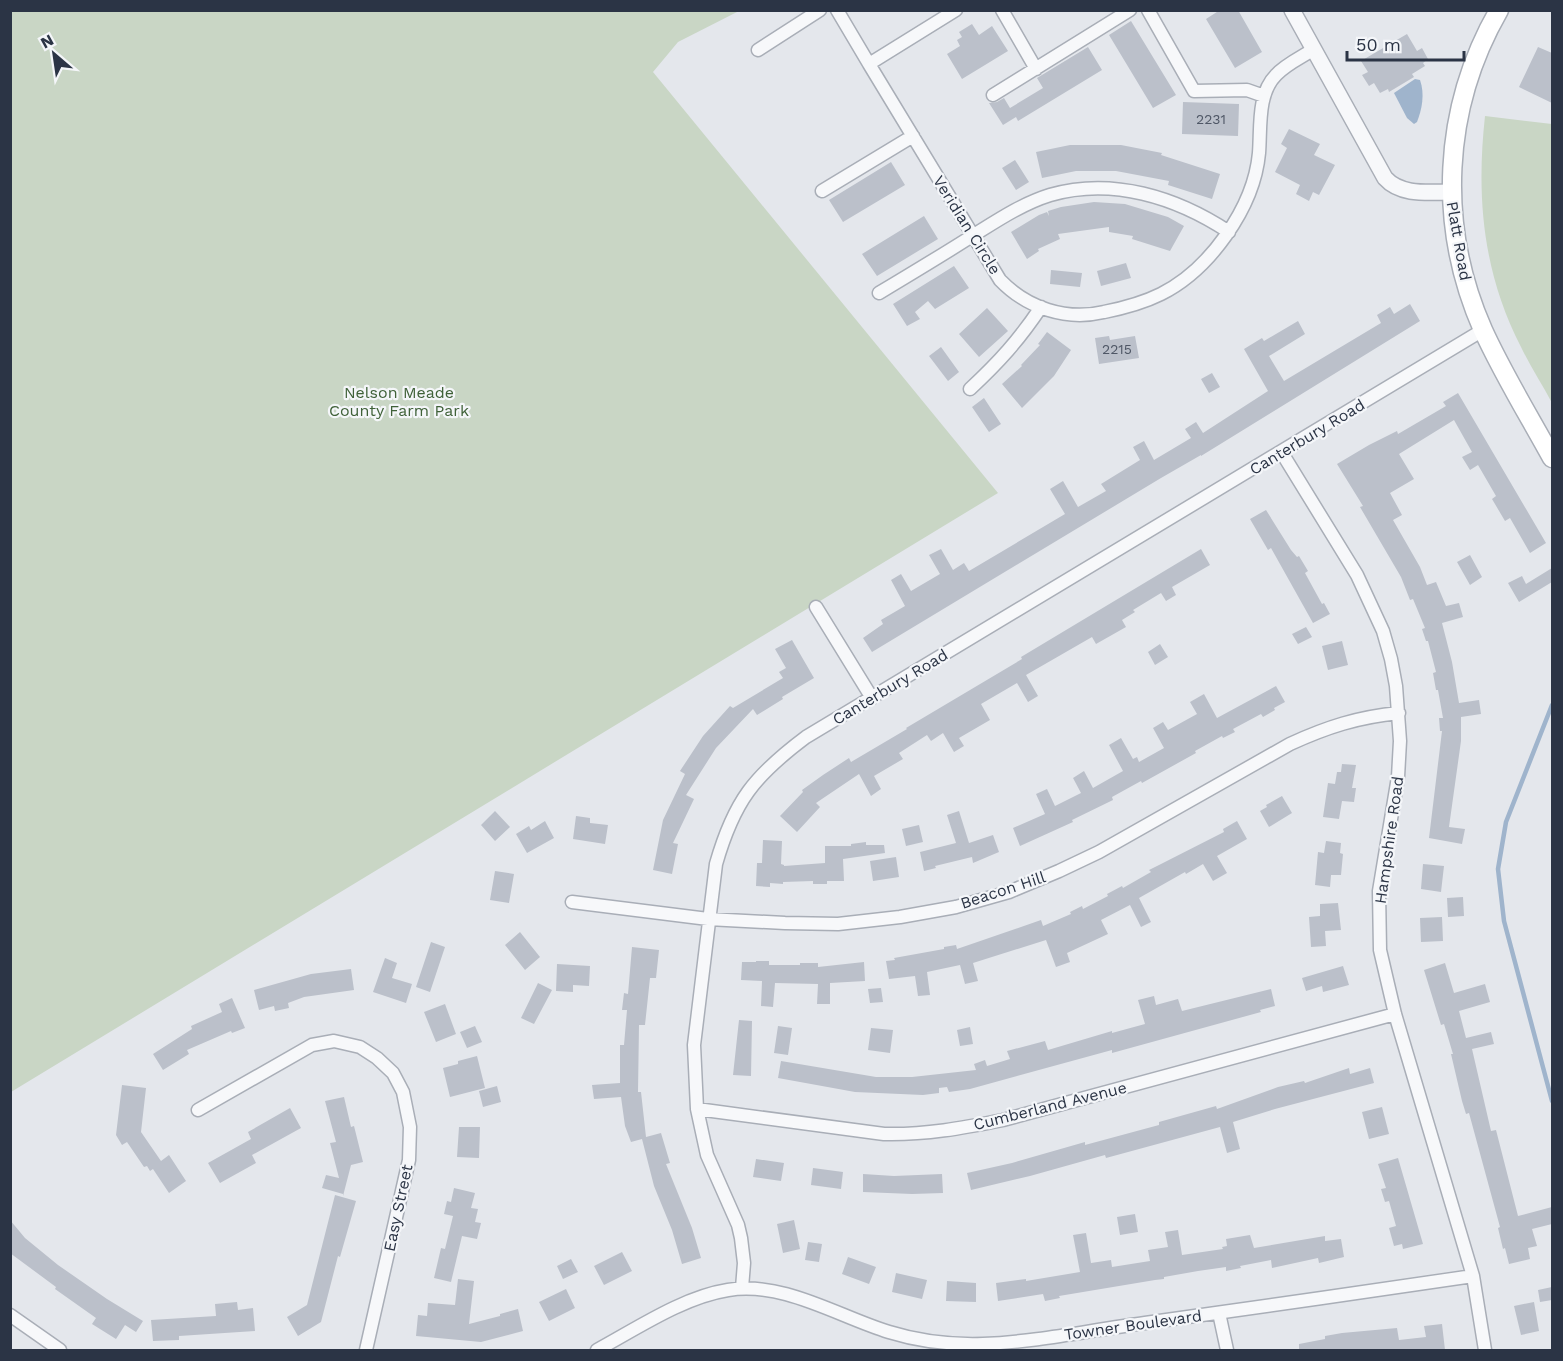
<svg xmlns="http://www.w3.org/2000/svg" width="1563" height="1361" viewBox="0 0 1563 1361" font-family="'Work Sans',sans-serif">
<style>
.green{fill:#c9d6c5}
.water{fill:#9fb4cc}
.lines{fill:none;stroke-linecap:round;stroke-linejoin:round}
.stream{stroke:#9fb4cc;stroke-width:4.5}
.building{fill:#bbc0ca}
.minor-casing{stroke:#a9aeb7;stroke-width:15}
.tertiary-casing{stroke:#a9aeb7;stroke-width:18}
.secondary-casing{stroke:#a9aeb7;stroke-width:21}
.minor{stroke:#f7f8fa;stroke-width:12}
.tertiary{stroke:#f7f8fa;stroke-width:15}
.secondary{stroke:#fff;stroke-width:18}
.labels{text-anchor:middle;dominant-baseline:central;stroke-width:4.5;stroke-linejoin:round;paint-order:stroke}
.number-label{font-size:14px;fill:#4f5766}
.street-label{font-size:16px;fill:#2b3445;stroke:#f4f6f9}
.park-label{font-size:16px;fill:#3f6138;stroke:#f4f6f9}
</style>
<rect width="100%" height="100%" fill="#e4e7ec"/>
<path class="green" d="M11 11H739L678 42 653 72 998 493 11 1092Z
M1485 116 1552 124V403C1542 384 1530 366 1521 347 1483 273 1476 198 1485 116Z"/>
<path class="water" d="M1415 79 1420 80C1425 94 1422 109 1417 122L1414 124 1407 118 1394 93Z"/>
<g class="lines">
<path class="stream" d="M1552 705 1506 822 1498 869 1504 921 1552 1101"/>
</g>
<path class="building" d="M1220 10H1238L1262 52 1235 68 1206 19Z
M1131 21 1176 95 1153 108 1109 35Z
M972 24 979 35 992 26 1008 51 962 79 947 54 960 46 957 40 962 37 959 32Z
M1407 34 1417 51 1422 48 1428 59 1423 63 1425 66 1412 74 1414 77 1389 92 1388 89 1380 93 1374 83 1369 86 1362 75 1368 72 1361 61Z
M1088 47 1102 70 1018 121 1016 117 1003 125 989 103 997 102 1004 98 1010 108 1043 88 1037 78Z
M1538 47 1552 53V103L1519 87Z
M1183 102 1239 104 1238 136 1182 134Z
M1289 129 1320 144 1314 155 1335 165 1319 195 1313 192 1309 201 1296 194 1300 185 1275 172 1287 148 1281 144Z
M1070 145H1121L1162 153 1161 155 1220 174 1212 199 1168 185 1169 181 1116 171H1076L1042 178 1036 152Z
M1015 160 1029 182 1016 190 1002 168Z
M891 162 905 185 843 222 829 200Z
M1094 202 1125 204 1168 217 1184 226 1170 251 1132 239 1133 236 1109 232V227L1058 234 1060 239 1038 249 1039 251 1027 259 1011 232 1039 215 1047 212 1049 216 1048 211 1061 207Z
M924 216 938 239 877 276 862 254Z
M1126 263 1131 278 1101 286 1097 271Z
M954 266 969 288 935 309 928 301 915 312 920 319 907 326 893 304Z
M1051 270 1082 273 1080 287 1050 284Z
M1410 304 1420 321 1201 456V455L1161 478 872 652 863 638 883 624 881 620 905 606 891 580 901 574 911 591 940 574 929 555 941 549 953 570 964 563 969 571 1065 514 1050 489 1063 481 1078 507 1106 491 1101 484 1140 460 1133 447 1144 441 1154 460 1191 438 1185 429 1196 422 1203 433 1268 391 1244 349 1262 338 1264 341 1298 321 1305 334 1269 356 1284 381 1381 323 1377 315 1390 307 1394 314Z
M987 308 1008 331 979 357 959 334Z
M1047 332 1071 350 1054 376 1022 408 1002 384 1022 366 1021 365 1040 345 1038 344Z
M1109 336 1110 340 1135 336 1139 358 1099 364 1095 338Z
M941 347 959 372 948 381 929 356Z
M1212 373 1220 387 1209 393 1201 379Z
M1458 393 1546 543 1530 553 1510 518 1505 521 1492 499 1496 496 1478 465 1470 470 1462 457 1472 452 1454 420 1399 454 1414 479 1390 493 1402 515 1393 520 1420 567 1427 585 1436 582 1446 606 1459 603 1463 617 1442 623 1452 662 1459 703 1479 700 1481 714 1461 717V741L1449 827 1465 829 1462 844 1429 838 1442 731H1440L1439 718H1443L1438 690H1436L1433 673 1436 672 1428 641H1426L1422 629 1425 628 1413 599 1410 600 1401 577 1360 507 1363 506 1337 464 1369 445 1397 431 1398 434 1446 406 1443 402Z
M984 398 1001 424 989 432 972 407Z
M1266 510 1291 550 1297 557 1299 556 1308 571 1305 573 1322 604 1324 603 1330 614 1313 623 1271 548 1268 550 1250 519Z
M1201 549 1210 565 1172 587 1176 595 1166 601 1161 593 1133 610 1135 612 1122 620 1126 627 1096 644 1092 637 1026 675 1038 696 1028 702 1017 683 981 704 990 720 959 738 964 746 954 752 943 733 931 741 927 735 899 753 903 759 874 776 881 789 871 796 859 774 816 803 820 807 797 832 780 816 803 792 802 790 823 775 849 758 851 762 907 729 906 728 1022 659 1021 657Z
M1470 555 1482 577 1470 585 1457 562Z
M1552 568V582L1519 602 1508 583 1522 576 1526 584Z
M1306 627 1312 637 1298 644 1292 634Z
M792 640 814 678 782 697 783 699 757 715 753 709 716 748 686 795 694 799 673 843 678 844 672 874 653 870 663 820 685 774 680 771 703 736 730 706 733 708 783 678 779 672 786 668 775 649Z
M1342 641 1348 665 1328 670 1322 646Z
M1160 644 1168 657 1155 665 1148 652Z
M1276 686 1285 702 1274 708 1275 710 1263 717 1261 714 1233 729 1235 732 1223 738 1222 736 1195 751 1196 753 1142 783 1141 781 1112 797 1113 800 1072 820 1073 822 1020 846 1013 828 1045 814 1036 794 1047 789 1055 806 1081 793 1073 778 1084 771 1093 788 1123 771 1109 745 1121 738 1133 759 1137 757 1139 762 1164 748 1153 728 1163 722 1168 730 1197 714 1190 702 1204 694 1217 718Z
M1342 764 1356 765 1352 788H1356L1354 802 1342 801 1339 819 1323 817 1328 783 1335 784 1337 772H1341Z
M1282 796 1292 813 1269 827 1260 811 1267 807 1266 805Z
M495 811 510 827 495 841 481 825Z
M959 811 969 843 993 835 999 852 973 863 972 857 935 866 936 868 924 871 920 852 956 843 947 815Z
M576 816 590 818V823L608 825 605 844 573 839Z
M545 821 554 838 527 853 516 834 529 826 531 830Z
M1237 821 1247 839 1217 856 1227 873 1213 881 1203 864 1186 874 1185 872 1139 898 1151 922 1141 927 1130 905 1101 920 1108 934 1067 953 1070 962 1056 967 1046 940 973 963 978 981 965 984 960 965 927 972 930 995 918 996 915 976 889 979 886 961 895 960 894 958 944 949V947L956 945 957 949 1041 920 1043 926 1071 914 1070 912 1082 906 1083 909 1108 896 1107 894 1122 886 1123 888 1151 872 1149 870 1161 864 1224 832 1223 829Z
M919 825 923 842 906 846 902 829Z
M763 840 782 841 781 864 784 865V866L825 863V846H851V844L866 842V845H884L885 853 843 859 844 881H827V884H813V881L783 882V884L770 883V887L756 886 757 863H762Z
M1326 841 1341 843 1340 853 1343 854 1341 875H1331L1330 887 1315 885 1318 852 1324 853Z
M896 857 899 877 873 881 870 861Z
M1423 864 1444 866 1441 892 1421 889Z
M495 871 514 874 509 903 490 900Z
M1463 897 1464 916 1448 917 1447 898Z
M1338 903 1341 930 1325 931 1326 946 1311 947 1309 917 1320 916V904Z
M1442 917 1443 941 1421 942 1420 918Z
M520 932 540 957 525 970 505 945Z
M431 942 445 947 430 992 416 987Z
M632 947 659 950 656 978H650L645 1025H639L638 1092H641L646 1137 661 1133 670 1163 666 1164 692 1228 701 1258 682 1264 672 1230 654 1186 642 1139 631 1142 625 1126 621 1097 594 1099 592 1085 620 1083V1045H624L627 1010H622L624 993 628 994Z
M385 958 397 963 392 978 412 984 406 1003 373 992Z
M756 961H769V965H800V963H818V967L864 962 865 981 830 983V1004H817L818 984 775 983 773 1007 761 1006 762 981 741 980 742 962H756Z
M1445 963 1454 993 1485 984 1490 1002 1459 1011 1466 1038 1491 1032 1494 1044 1472 1049 1491 1131 1496 1130 1518 1216 1552 1207V1224L1532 1229 1537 1246 1528 1248 1530 1259 1509 1264 1505 1248 1503 1249 1498 1228 1500 1227 1469 1113 1466 1114 1462 1101 1451 1054H1453L1444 1024 1441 1025 1424 970Z
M557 964 590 966 589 986 573 985V992L556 991Z
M1343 966 1349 985 1323 992 1322 986 1306 991 1302 978Z
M351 969 354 990 304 997 288 1003 289 1008 275 1011 274 1006 259 1010 254 990 311 974Z
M538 983 552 990 534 1024 521 1018Z
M881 988 883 1002 870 1003 868 989Z
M1271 989 1275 1006 1260 1010 1261 1012 1112 1053V1050L970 1089 949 1092 947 1087 939 1088V1093L923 1095 855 1092 778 1078 781 1061 876 1077H912L976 1070 974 1064 985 1060 987 1066 1010 1059 1007 1051 1045 1041 1048 1050 1112 1031V1033L1145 1024 1138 1000 1154 996 1156 1005 1178 999 1182 1011Z
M232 998 245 1028 232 1033 231 1031 187 1050 189 1054 163 1070 153 1054 192 1029 191 1026 222 1012 219 1004Z
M445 1004 456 1034 436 1042 424 1012Z
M739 1020 752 1021 751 1076 733 1075Z
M475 1026 482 1042 467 1048 460 1032Z
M778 1026 792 1028 788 1055 774 1053Z
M970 1027 973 1044 960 1046 957 1030Z
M871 1028 893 1030 890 1053 868 1050Z
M477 1056 485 1088 450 1097 443 1068 458 1064V1061Z
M1349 1068 1350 1074 1370 1068 1374 1083 1275 1109 1233 1122 1240 1149 1227 1153 1220 1127 1106 1158 1105 1155 1030 1176 971 1190 967 1173 1012 1163 1085 1142V1145L1159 1125V1122L1216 1106 1217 1109 1278 1087 1304 1081 1305 1083Z
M122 1085 146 1088 141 1132 161 1161 169 1155 186 1181 169 1193 153 1169 150 1171 147 1166 144 1167 127 1142 122 1145 116 1135Z
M497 1086 501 1102 483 1107 479 1091Z
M344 1097 351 1127 354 1126 363 1162 351 1165 343 1196V1194L322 1188 326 1175 339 1178 330 1143 336 1142 325 1101Z
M1382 1107 1389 1134 1369 1139 1362 1112Z
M290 1108 301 1128 252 1155 256 1163 220 1183 208 1163 251 1139 248 1132Z
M459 1127H480L479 1158 457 1157Z
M1398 1158 1423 1244 1403 1249 1402 1244 1394 1246 1389 1228 1396 1226 1389 1201 1385 1202 1381 1189 1386 1188 1378 1164Z
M756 1159 784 1163 781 1181 753 1177Z
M813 1168 843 1172 841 1189 811 1185Z
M863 1174 894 1176 942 1174 943 1193 912 1194 863 1192Z
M454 1188 475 1193 471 1208 478 1209 475 1222 481 1223 477 1239 462 1236 451 1282 434 1278 441 1248 445 1249 453 1216 444 1214 447 1201 451 1202Z
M335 1195 356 1201 340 1257 338 1256 321 1322 298 1336 287 1317 307 1305Z
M1135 1214 1138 1232 1120 1235 1117 1217Z
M10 1220 25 1238 58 1265 107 1299 143 1321 136 1332 125 1325 116 1339 92 1324 96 1318 55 1289 56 1287 10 1253Z
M794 1220 800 1249 783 1253 777 1224Z
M1178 1230 1182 1255 1223 1249 1222 1247 1227 1246 1226 1239 1250 1235 1254 1248 1325 1236V1241L1341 1239 1344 1257 1319 1263 1318 1258 1272 1268 1271 1260 1240 1266 1241 1268 1226 1271V1267L1198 1271 1164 1277V1279L1155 1280 1059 1296 1060 1298 1045 1301 1043 1294 998 1301 996 1283 1026 1279V1281L1080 1272 1073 1235 1086 1233 1091 1263 1111 1260 1112 1267 1150 1261 1148 1250 1168 1247 1165 1232Z
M808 1242 822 1244 819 1262 805 1260Z
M622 1252 632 1271 604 1285 594 1266Z
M848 1257 876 1267 869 1284 842 1274Z
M571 1259 578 1272 563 1279 557 1266Z
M896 1273 927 1280 922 1299 892 1292Z
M458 1279 474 1281 469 1324 500 1316V1314L518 1309 523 1331 481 1342 416 1336 418 1315 427 1316 428 1303 455 1305Z
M947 1281 976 1283V1302L946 1301Z
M1552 1287V1300L1540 1302 1538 1290Z
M566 1289 575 1308 549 1321 539 1302Z
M237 1302 238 1310 253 1308 255 1331 179 1336V1340L153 1341 151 1320 216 1316 215 1304Z
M1534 1302 1539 1331 1521 1335 1514 1306Z
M1442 1324 1445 1350H1299V1344L1325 1339V1336L1342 1333 1397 1328 1399 1340 1426 1337 1424 1326Z"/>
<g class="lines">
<g class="minor-casing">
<path id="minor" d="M837 10 869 64
M956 10 869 64 1000 280C1027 308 1066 321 1104 312 1124 308 1143 303 1161 294 1209 270 1254 208 1259 153 1261 128 1257 94 1276 75 1286 64 1302 57 1314 49
M1002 10 1036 69
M1148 10 1194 91 1247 90 1264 96
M758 50 820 10
M993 95 1130 10
M822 191 913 136
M879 293C909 275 939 257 969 238 995 222 1021 204 1050 195 1112 177 1176 197 1229 232
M970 389C999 362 1019 340 1041 307
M1282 453 1357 575 1383 631 1391 659 1396 686 1400 741 1398 777 1379 891 1380 950 1395 1014 1473 1276 1485 1350
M816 607 872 698
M572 902 708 919 785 923 838 924 900 917 956 907 1009 892 1059 871 1099 852 1290 744C1327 727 1358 717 1399 713
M697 1109 884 1134C925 1135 963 1128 1003 1120L1395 1014
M198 1110 312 1045 334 1041 360 1047 377 1058 393 1073 403 1092 410 1127 409 1160 366 1350
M742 1288 744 1263 741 1238 738 1225 707 1155 697 1109 694 1045 716 864C734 801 754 776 806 737L1483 330
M1219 1313 1227 1350
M10 1315 60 1350
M597 1350C636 1329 683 1297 728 1290 784 1281 837 1316 889 1332 918 1341 952 1345 983 1344 1037 1342 1091 1330 1145 1323 1254 1308 1364 1292 1473 1276"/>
</g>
<g class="tertiary-casing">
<path id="tertiary" d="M1292 10 1385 178C1401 196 1429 192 1451 192"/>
</g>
<g class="secondary-casing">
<path id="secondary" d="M1499 10C1442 109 1437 226 1483 330 1503 374 1529 416 1552 458"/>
</g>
<use href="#minor" class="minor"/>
<use href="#tertiary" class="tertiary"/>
<use href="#secondary" class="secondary"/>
</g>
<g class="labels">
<g class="number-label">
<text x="1211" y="119">2231</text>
<text x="1117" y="349">2215</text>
</g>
<g class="street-label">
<text transform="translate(967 225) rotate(58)">Veridian Circle</text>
<text transform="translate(1459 241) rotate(80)">Platt Road</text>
<text transform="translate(1307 437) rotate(-31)">Canterbury Road</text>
<text transform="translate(890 687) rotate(-31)">Canterbury Road</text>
<text transform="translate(1389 840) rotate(-82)">Hampshire Road</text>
<text transform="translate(1003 890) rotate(-18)">Beacon Hill</text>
<text transform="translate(1050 1106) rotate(-14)">Cumberland Avenue</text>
<text transform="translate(398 1208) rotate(-78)">Easy Street</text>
<text transform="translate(1133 1325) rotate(-8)">Towner Boulevard</text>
</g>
<g class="park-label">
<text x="399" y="392">Nelson Meade<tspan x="399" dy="18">County Farm Park</tspan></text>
</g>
</g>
<rect width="1563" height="1361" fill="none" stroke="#2b3445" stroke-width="24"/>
<g transform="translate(54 54) rotate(331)" stroke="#f4f6f9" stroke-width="4.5" paint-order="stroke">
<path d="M0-4.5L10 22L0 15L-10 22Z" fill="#2b3445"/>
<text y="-9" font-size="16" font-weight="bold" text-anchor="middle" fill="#2b3445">N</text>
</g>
<path d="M1347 51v9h117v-9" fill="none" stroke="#2b3445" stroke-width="3"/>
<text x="1356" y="51" font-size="18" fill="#2b3445" stroke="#f4f6f9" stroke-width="4.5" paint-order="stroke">50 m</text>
</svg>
